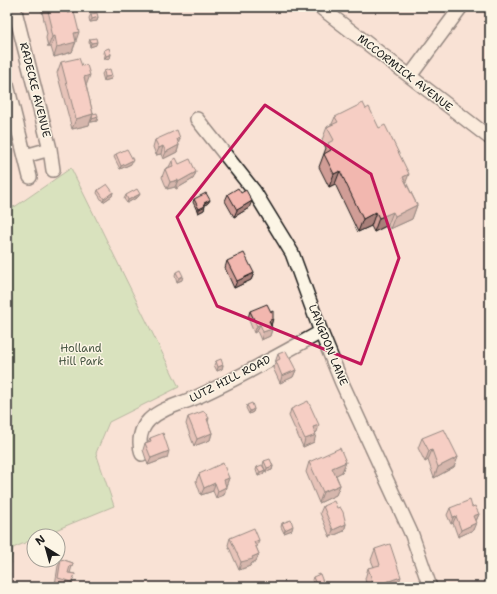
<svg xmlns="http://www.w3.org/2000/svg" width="497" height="594" viewBox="0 0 497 594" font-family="'Shantell Sans',sans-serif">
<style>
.green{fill:#b2e3a3;stroke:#678060}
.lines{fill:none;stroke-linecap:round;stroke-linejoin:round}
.minor-casing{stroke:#1c1c1c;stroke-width:16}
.minor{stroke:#fcf5e5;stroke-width:13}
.wall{fill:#d09d96;stroke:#1c1c1c}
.shaded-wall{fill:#a9807a;stroke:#1c1c1c}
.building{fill:#f2b7af;stroke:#1c1c1c}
.marked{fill:none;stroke:#c2185b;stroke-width:3;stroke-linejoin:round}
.labels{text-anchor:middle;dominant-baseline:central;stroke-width:3;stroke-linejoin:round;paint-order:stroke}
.street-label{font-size:11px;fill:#1c1c1c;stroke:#fcf5e5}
.park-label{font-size:11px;fill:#495844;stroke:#fcf5e5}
</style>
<rect width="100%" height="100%" fill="#f9e2d5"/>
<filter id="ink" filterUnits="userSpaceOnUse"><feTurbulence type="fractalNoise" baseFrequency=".025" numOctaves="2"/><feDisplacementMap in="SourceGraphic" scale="8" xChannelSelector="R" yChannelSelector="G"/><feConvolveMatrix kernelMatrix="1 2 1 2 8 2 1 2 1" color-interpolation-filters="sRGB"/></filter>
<g filter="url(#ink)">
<path class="green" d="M71 168 179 387 109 422 96 453 114 506 41 536H34V539L13 548 7 587V209L16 206Z"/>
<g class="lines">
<g class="minor-casing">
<path id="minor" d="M14 7 50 149 53 170
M320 7 490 138
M410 76 461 7
M7 85 30 177
M197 119 254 191 292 253 321 332 342 383 412 535 430 587
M25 156 50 149
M142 454C138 442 140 429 149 420 163 407 182 404 199 396 241 377 281 354 321 332"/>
</g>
<use href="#minor" class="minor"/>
</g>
<path class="wall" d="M41 7H67L76 42 72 52 54 57 51 47H48L46 38 47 34Z
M91 14 98 17 97 21 90 22 89 18Z
M90 39 96 45 90 47 89 42Z
M104 50 111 54 110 58 105 59 103 53Z
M61 62 86 86 93 114 97 121 91 122H90L89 125 72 129 57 73Z
M104 71 112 76 111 79 104 81 102 74Z
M335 117 406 182 417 205 412 219 390 229 388 225 374 232 371 226 358 232 335 184 329 187 319 167 326 148 322 140 327 127 332 124Z
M180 138 178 143 179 145 177 152 163 159 161 154 156 155 153 147 155 140Z
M116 154 131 164 120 169 114 157Z
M172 161 179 164 196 172 193 179 176 189 175 187 167 189 162 177 165 169 169 167Z
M98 190 113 192 112 196 103 202 97 193Z
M140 194 138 197 127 203 124 199 126 195Z
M228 194 249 208 234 217 225 201Z
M194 199 210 200 208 203 205 205 204 210 198 213 193 202Z
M227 261 254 273 251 280 234 288 225 268Z
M176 272 182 280 177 282 175 275Z
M250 311 273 318 271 325 272 329 270 336 261 340 257 331 254 333 248 318Z
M278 354 296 370 293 377 280 383 273 368Z
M216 361 223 365 222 369 217 371 214 365Z
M247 405 254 409 253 412 249 414 246 408Z
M291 409 317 432H315L314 442 303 447 289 416Z
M188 417 209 418 208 422 212 433 210 440 194 446 186 424Z
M150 438 167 458 148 465 143 450 145 443 148 442Z
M422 438 458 457 454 467 434 478 428 460 425 462 418 448Z
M264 461 273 466 272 470 266 472 263 465Z
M309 462H346L342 472 336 475 340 485 336 495 319 503 306 472Z
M257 467 265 470 263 474 258 476 256 470Z
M199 474 229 478 226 486 224 495 216 498 213 491 201 495 196 481Z
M323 506 337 508 346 524 344 531 330 537 320 513Z
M472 507 479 514 476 521H475L473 530 458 537 453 523 451 524 447 515 450 508Z
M282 523 292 530 284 533 281 527Z
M230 538 257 547H256L259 554 256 561 252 563 250 566 239 570 228 545Z
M375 549 397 587H367L365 579 368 568 374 567 371 560Z
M61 559 73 563 70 573 75 574 70 587H62L55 585 58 566Z
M313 577 323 582 321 585 317 587H315L312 580Z"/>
<path class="shaded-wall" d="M98 17 97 21 90 22 92 19Z
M79 32 72 52 54 57 57 47 74 33Z
M55 36 51 47H48L52 37Z
M97 42 96 45 90 47 91 43Z
M111 54 110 58 105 59 106 56Z
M90 75 86 86 84 77Z
M112 76 111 79 104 81 105 77Z
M93 114 89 125 72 129 76 119Z
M98 117 97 121 91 122 92 119Z
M180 138 178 145 177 139Z
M179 145 177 152 163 159 166 152Z
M163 146 161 154 156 155 159 148Z
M133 160 131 164 120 169 121 166Z
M340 171 335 184 329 187 334 174Z
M196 172 193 179 176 189 178 182Z
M409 174 404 187 403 177Z
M178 180 175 187 167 189 170 182Z
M113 192 112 196 103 202 104 199Z
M140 194 138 197 127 203 128 200Z
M210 200 208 203 202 207 204 203Z
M7 201H10L7 208Z
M252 201 249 208 234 217 237 210Z
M417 205 412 219 390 229 395 216Z
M205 206 204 210 198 213 199 209Z
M376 212 371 226 358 232 363 219Z
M393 212 388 225 374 232 379 218Z
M254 273 251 280 234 288 237 281Z
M183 276 182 280 177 282 179 278Z
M273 318 271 326 269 321Z
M260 324 257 331 254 333 257 326Z
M272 329 270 336 261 340 263 332Z
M223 365 222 369 217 371 218 367Z
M296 370 293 377 280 383 282 376Z
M254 409 253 412 249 414 250 411Z
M319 425 317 432 311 434 313 427Z
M212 433 210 440 194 446 197 439Z
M316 435 314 442 303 447 305 439Z
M432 450 428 460 425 462 429 451Z
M169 451 167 458 148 465 151 458Z
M458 457 454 467 434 478 438 467Z
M346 462 342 472 329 479 332 468Z
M273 466 272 470 266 472 267 468Z
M265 470 263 474 258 476 260 472Z
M229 478 226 486 221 488 224 480Z
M215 483 213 491 201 495 204 488Z
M340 485 336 495 319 503 323 492Z
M226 487 224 495 216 498 218 491Z
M479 514 476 521 470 523 473 516Z
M456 516 453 523 451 524 453 517Z
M476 523 473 530 458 537 461 530Z
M346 524 344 531 330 537 333 530Z
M293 526 292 530 284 533 285 530Z
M259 540 257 547 251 549 254 542Z
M259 554 256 561 252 563 250 566 239 570 241 562Z
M401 577 397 587H374V586Z
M323 582 321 585 315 587 316 584Z"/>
<path class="building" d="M47 7H67L68 13 74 12 79 32 74 33 76 42 57 47 55 36 52 37 50 28 52 27Z
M97 13 98 17 92 19 91 14Z
M96 38 97 42 91 43 90 39Z
M109 48 111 54 106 56 104 50Z
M79 58 82 66 87 65 90 75 84 77 93 114 76 119 61 62Z
M110 69 112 76 105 77 104 71Z
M363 103 366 109 369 107 379 128 385 125 409 174 403 177 417 205 395 216 393 212 379 218 376 212 363 219 340 171 334 174 324 154 331 150 328 143 334 140 327 127 338 122 335 117Z
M97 113 98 117 92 119 93 114Z
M177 130 180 138 177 139 179 145 166 152 163 146 159 148 155 140Z
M127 149 133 160 121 166 116 154Z
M176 158 179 164 190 159 196 172 178 182V180L170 182 165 169 173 166 172 161Z
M7 177 10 191 8 192 10 201H7Z
M107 184 113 192 104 199 98 190Z
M238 188 241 193 246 190 252 201 237 210 228 194Z
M137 189 140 194 128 200 126 195Z
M206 193 210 200 204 203 205 206 199 209 194 199Z
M244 253 254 273 237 281 227 261Z
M180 270 183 276 179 278 176 272Z
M267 304 271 312 273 311V318L269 321 272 329 263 332 260 324 257 326 250 311Z
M286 351 296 370 282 376 276 361 280 359 278 354Z
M221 359 223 365 218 367 216 361Z
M308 401 319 425 313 427 316 435 305 439 291 409Z
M252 403 254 409 250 411 247 405Z
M204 411 209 418 207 419 212 433 197 439 188 417Z
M444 429 458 457 438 467 432 450 429 451 422 438Z
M163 433 169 451 151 458 145 443 151 441 150 438Z
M340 448 346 462 332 468 340 485 323 492 309 462Z
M270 459 273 466 267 468 264 461Z
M223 463 229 478 224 480 226 487 218 491 215 483 204 488 199 474Z
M262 465 265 470 260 472 257 467Z
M470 500 472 507 475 506 479 514 473 516 476 523 461 530 456 516 453 517 450 508Z
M334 501 337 508 340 507 343 512 346 524 333 530 323 506Z
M291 520 293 526 285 530 282 523Z
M254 528 259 540 254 542 259 554 252 557 253 559 241 562 230 538Z
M390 544 401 577 374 586 368 568 380 565 375 549Z
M61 559 73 563 72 567 70 566 68 573 75 574 72 582 58 578Z
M320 574 323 582 316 584 313 577Z"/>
</g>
<path d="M0 0H497V594H0ZM265 105 371 174 399 258 361 364 217 306 177 217Z" fill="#f9e2d5" fill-opacity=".55" fill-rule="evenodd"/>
<path class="marked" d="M265 105 371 174 399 258 361 364 217 306 177 217Z"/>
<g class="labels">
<g class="street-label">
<text transform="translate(405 73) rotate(38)">MCCORMICK AVENUE</text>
<text transform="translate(35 90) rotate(76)">RADECKE AVENUE</text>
<text transform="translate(328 345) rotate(68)">LANGDON LANE</text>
<text transform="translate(230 379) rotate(-27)">LUTZ HILL ROAD</text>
</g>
<g class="park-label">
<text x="81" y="348">Holland<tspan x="81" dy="13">Hill Park</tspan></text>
</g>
</g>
<rect width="497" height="594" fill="none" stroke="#fcf5e5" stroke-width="24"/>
<rect x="12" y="12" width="473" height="570" fill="none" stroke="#1c1c1c" stroke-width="1.5" filter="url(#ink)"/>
<g transform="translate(46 548) rotate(323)"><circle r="19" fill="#fcf5e5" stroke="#a29e95"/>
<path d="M0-3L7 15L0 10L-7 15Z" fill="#1c1c1c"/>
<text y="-6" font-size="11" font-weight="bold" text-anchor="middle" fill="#1c1c1c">N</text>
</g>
</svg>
